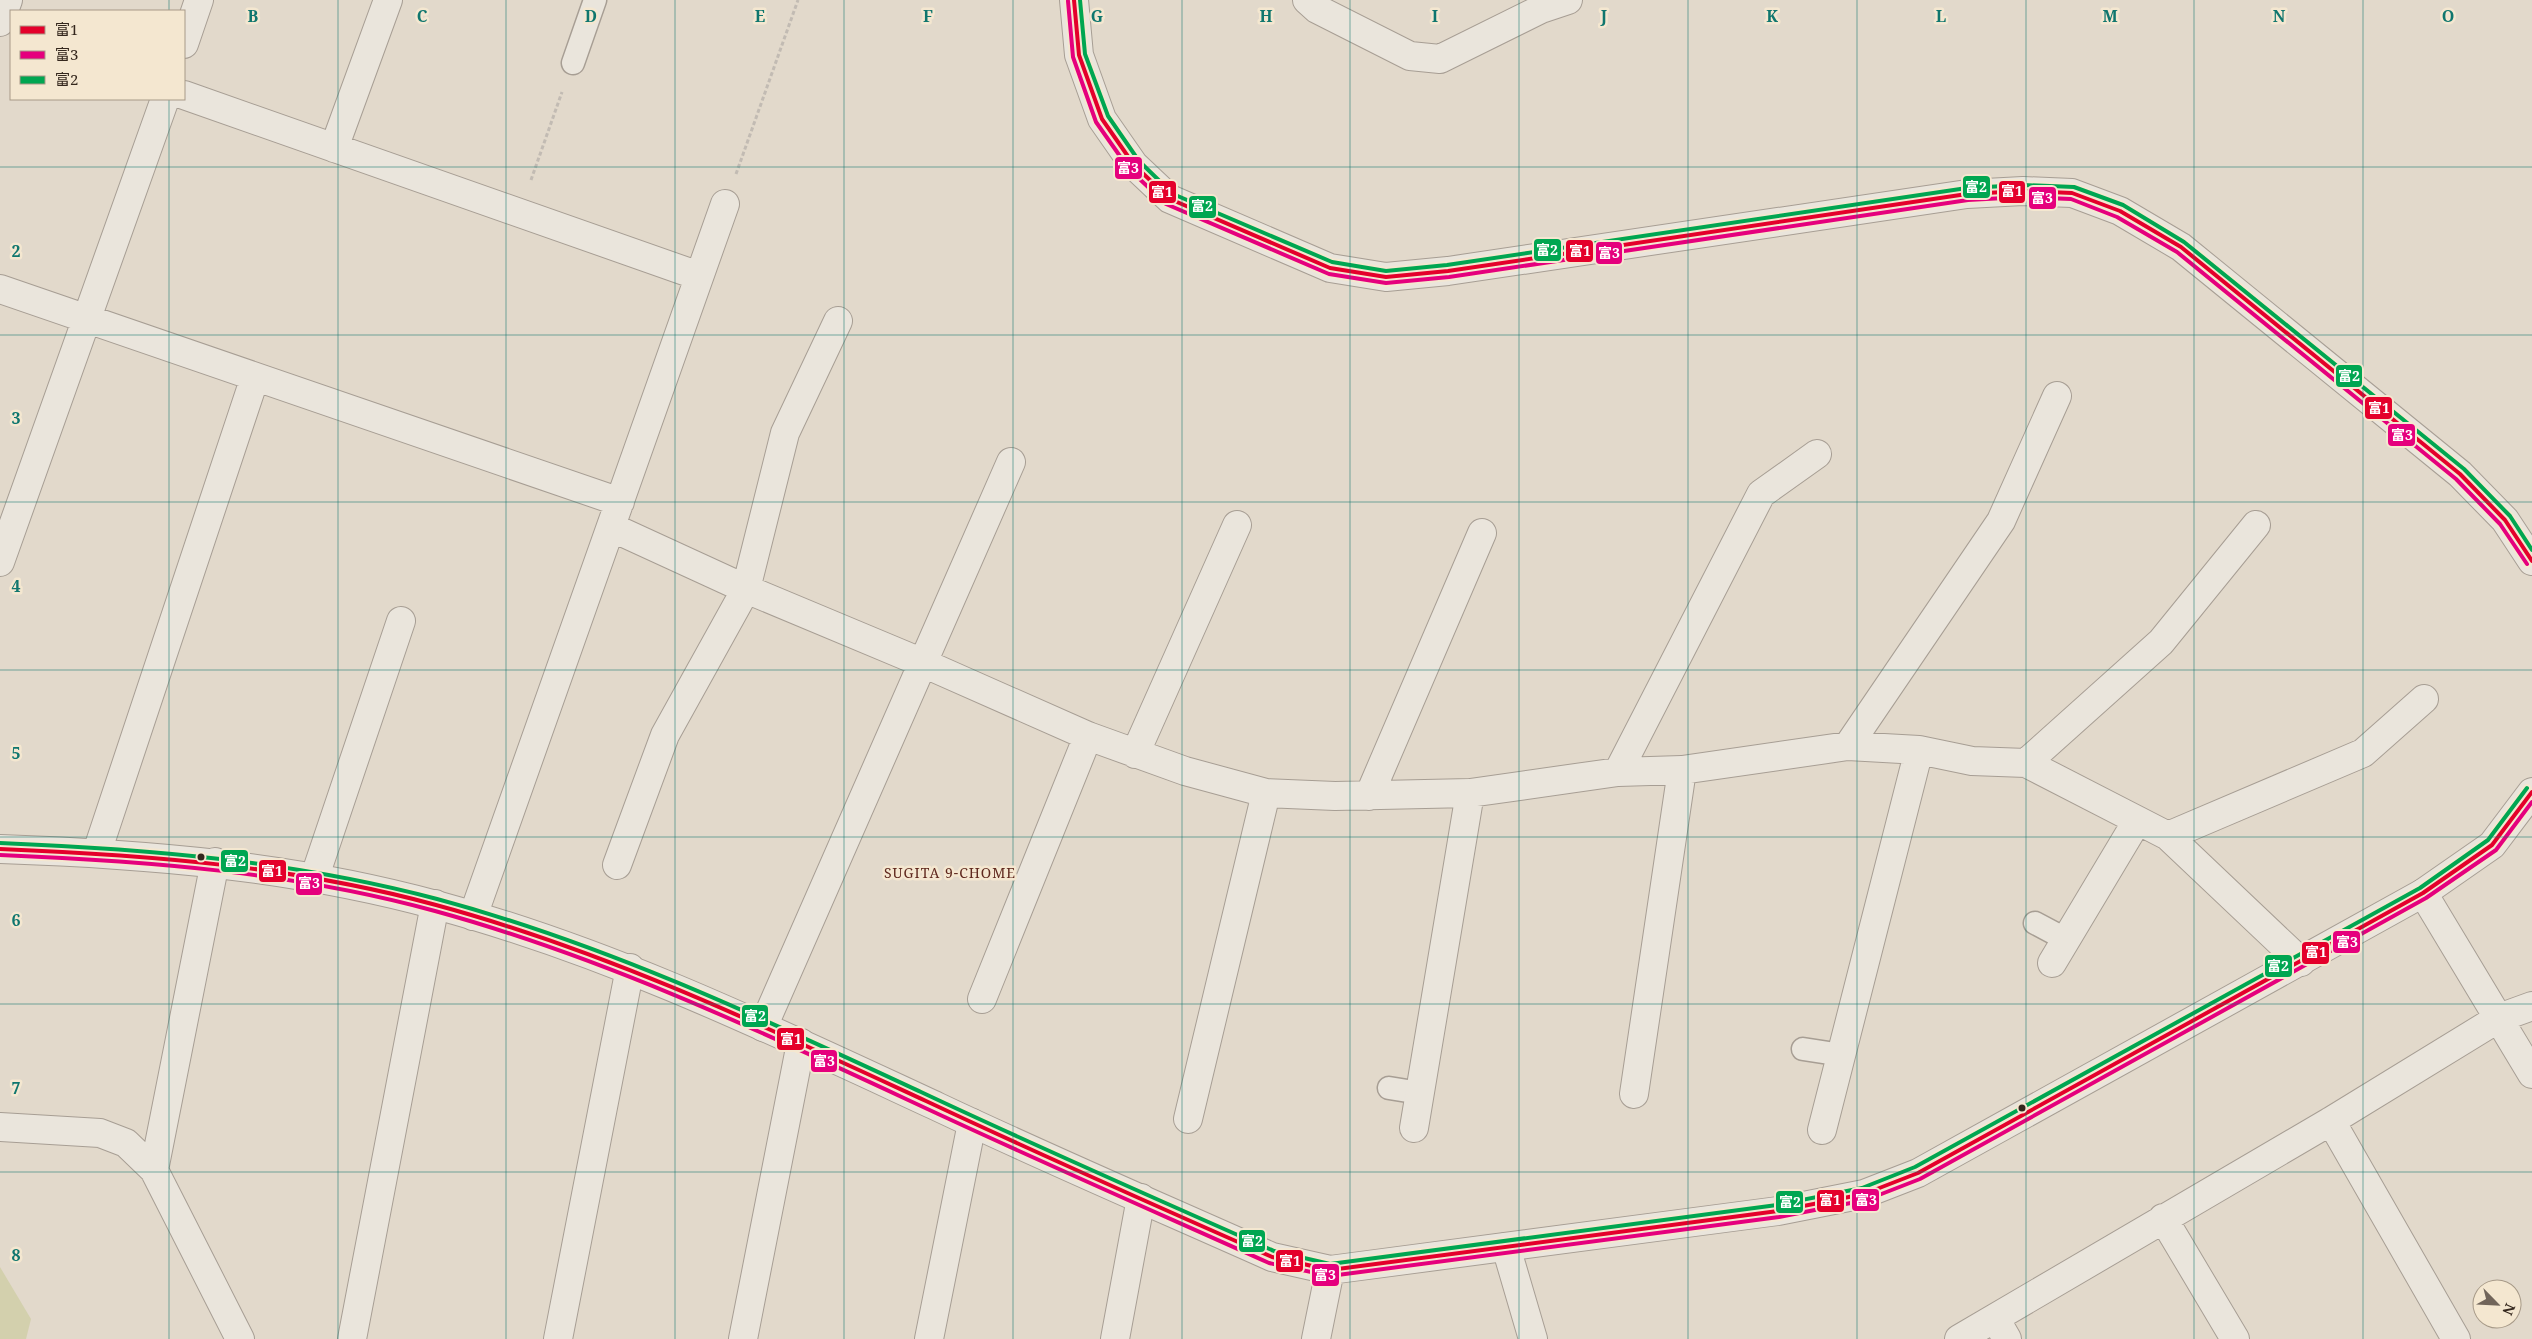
<svg xmlns="http://www.w3.org/2000/svg" width="2532" height="1339" viewBox="0 0 2532 1339" font-family="'Noto Serif','Noto Sans JP',serif">
<style>
.green{fill:#d3d0ad}
.lines{fill:none;stroke-linecap:round;stroke-linejoin:round}
.service-casing{stroke:#a79e94;stroke-width:25}
.minor-casing{stroke:#a79e94;stroke-width:30}
.tertiary-casing{stroke:#a79e94;stroke-width:30}
.path{stroke:#c2bbb3;stroke-width:3;stroke-dasharray:4 2.5;stroke-linecap:butt}
.service{stroke:#eae5dc;stroke-width:22}
.minor{stroke:#eae5dc;stroke-width:28}
.tertiary{stroke:#eae5dc;stroke-width:28}
.bus-1-casing{stroke:#f4e7d0;stroke-width:8}
.bus-2-casing{stroke:#f4e7d0;stroke-width:8}
.bus-3-casing{stroke:#f4e7d0;stroke-width:8}
.bus-1{stroke:#e4002b;stroke-width:4}
.bus-2{stroke:#e5007d;stroke-width:4}
.bus-3{stroke:#00a651;stroke-width:4}
.grid{fill:none;stroke:#0f766e;stroke-width:1;stroke-opacity:0.55}
.bus-dot{fill:#34271d;stroke:#f4e7d0;stroke-width:2}
.labels{text-anchor:middle;dominant-baseline:central;stroke-width:5;stroke-linejoin:round;paint-order:stroke}
.neighbourhood-label{font-size:14px;letter-spacing:1px;fill:#5f281e;stroke:#f4e7d0}
.grid-label{font-size:16px;text-anchor:middle;font-weight:bold;fill:#0f766e;stroke:#f4e7d0;stroke-width:5;stroke-linejoin:round;paint-order:stroke}
.line-badge{stroke:#f4e7d0;stroke-width:2}
.badge-label{font-size:14px;text-anchor:middle;font-weight:bold;fill:#fff}
</style>
<rect width="100%" height="100%" fill="#e2d9cb"/>
<path class="green" d="M0 1267 31 1319 26 1339H0Z"/>
<g class="lines">
<g class="service-casing">
<path id="service" d="M573 63 595 0
M2035 923 2067 940
M1803 1049 1842 1055
M1389 1088 1420 1093"/>
</g>
<g class="minor-casing">
<path id="minor" d="M1307 0 1317 9 1410 56 1440 59 1541 9 1568 0
M0 22 8 0
M184 44 199 0
M184 95 699 276
M334 148 388 0
M0 289 620 502
M611 527 746 589 923 663 1088 736 1185 771 1266 793 1335 796 1470 793 1618 772 1682 770 1848 746 1919 750 1972 761 2026 763 2168 836 2301 962
M0 562 165 99
M1848 746 2001 521 2057 396
M1135 754 1237 525
M2026 763 2161 642 2256 525
M1618 772 1761 494 1817 454
M1369 796 1482 533
M2168 836 2363 753 2424 699
M97 852 255 377
M617 865 665 735 746 589 785 433 838 321
M315 876 401 621
M2423 893 2532 1074
M473 916 725 204
M2052 963 2137 821
M982 999 1088 736
M763 1027 1011 462
M1634 1094 1682 770
M1188 1119 1266 793
M2331 1121 2456 1339
M0 1127 100 1133 126 1143 154 1170 240 1339
M1414 1128 1470 793
M1822 1130 1919 750
M154 1170 215 862
M2163 1218 2235 1339
M1506 1247 1533 1339
M1995 1318 2007 1339
M352 1339 435 904
M558 1339 630 968
M743 1339 801 1043
M929 1339 972 1123
M1115 1339 1141 1198
M1959 1339 2331 1121 2499 1018 2532 1006"/>
</g>
<g class="tertiary-casing">
<path id="tertiary" d="M1074 0 1079 55 1102 119 1134 165 1170 199 1330 268 1386 277 1448 271 1967 194 2023 191 2072 193 2120 211 2181 247 2460 474 2505 520 2532 561
M0 849C147 854 293 866 436 905 611 952 774 1031 938 1107 1048 1159 1160 1207 1272 1257L1330 1270 1778 1211 1864 1194 1918 1173 2423 893 2492 845 2532 792
M1316 1339 1330 1270"/>
</g>
<path class="path" d="M736 174 798 0
M531 180 562 92"/>
<use href="#service" class="service"/>
<use href="#minor" class="minor"/>
<use href="#tertiary" class="tertiary"/>
<g class="bus-1-casing">
<path id="bus-1" d="M1074 0 1079 55 1102 119 1134 165 1170 199 1330 268 1386 277 1448 271 1967 194 2023 191 2072 193 2120 211 2181 247 2460 474 2505 520 2532 561
M0 849C147 855 294 866 436 905 606 951 766 1027 926 1101 1041 1155 1156 1206 1272 1257L1330 1270 1778 1211 1864 1194 1918 1173 2423 893 2492 845 2532 792"/>
</g>
<g class="bus-2-casing">
<path id="bus-2" d="M1068 1 1073 57 1096 122 1129 169 1166 204 1329 274 1386 283 1449 277 1968 200 2023 197 2071 199 2117 217 2177 252 2456 479 2500 524 2527 564
M0 855C146 861 293 872 435 911 614 960 781 1041 949 1119 1055 1168 1162 1215 1269 1263L1330 1276 1779 1217 1866 1200 1920 1179 2426 898 2496 850 2532 802"/>
</g>
<g class="bus-3-casing">
<path id="bus-3" d="M1080 0 1085 54 1108 116 1139 161 1173 194 1332 262 1386 271 1447 265 1967 188 2023 185 2074 187 2123 205 2184 242 2464 469 2510 516 2532 550
M0 843C147 849 294 861 437 899 605 944 764 1019 921 1092 1038 1147 1156 1199 1274 1251L1330 1264 1777 1205 1862 1188 1915 1167 2420 888 2488 840 2527 788"/>
</g>
<use href="#bus-1" class="bus-1"/>
<use href="#bus-2" class="bus-2"/>
<use href="#bus-3" class="bus-3"/>
</g>
<path class="grid" d="M169 0V11M338 0V1339M506 0V1339M675 0V1339M844 0V1339M1013 0V1339M1182 0V1339M1350 0V1339M1519 0V1339M1688 0V1339M1857 0V1339M2026 0V1339M2194 0V1339M2363 0V1339M169 99V1339M0 167H2532M0 335H2532M0 502H2532M0 670H2532M0 837H2532M0 1004H2532M0 1172H2532"/>
<g class="bus-dot">
<circle cx="201" cy="857" r="4.5"/>
<circle cx="2022" cy="1108" r="4.5"/>
</g>
<g class="labels">
<g class="neighbourhood-label">
<text x="950" y="872">SUGITA 9-CHOME</text>
</g>
</g>
<g class="grid-label">
<text x="253" y="22">B</text>
<text x="422" y="22">C</text>
<text x="591" y="22">D</text>
<text x="760" y="22">E</text>
<text x="928" y="22">F</text>
<text x="1097" y="22">G</text>
<text x="1266" y="22">H</text>
<text x="1435" y="22">I</text>
<text x="1604" y="22">J</text>
<text x="1772" y="22">K</text>
<text x="1941" y="22">L</text>
<text x="2110" y="22">M</text>
<text x="2279" y="22">N</text>
<text x="2448" y="22">O</text>
<text x="16" y="257">2</text>
<text x="16" y="424">3</text>
<text x="16" y="592">4</text>
<text x="16" y="759">5</text>
<text x="16" y="926">6</text>
<text x="16" y="1094">7</text>
<text x="16" y="1261">8</text>
</g>
<g class="line-badge">
<rect x="1114" y="156" width="29" height="24" rx="5" fill="#e5007d"/>
<rect x="1962" y="175" width="29" height="24" rx="5" fill="#00a651"/>
<rect x="1998" y="180" width="28" height="24" rx="5" fill="#e4002b"/>
<rect x="1148" y="180" width="29" height="24" rx="5" fill="#e4002b"/>
<rect x="2028" y="186" width="29" height="24" rx="5" fill="#e5007d"/>
<rect x="1188" y="195" width="29" height="24" rx="5" fill="#00a651"/>
<rect x="1533" y="238" width="29" height="24" rx="5" fill="#00a651"/>
<rect x="1565" y="239" width="29" height="24" rx="5" fill="#e4002b"/>
<rect x="1595" y="241" width="28" height="24" rx="5" fill="#e5007d"/>
<rect x="2335" y="364" width="28" height="24" rx="5" fill="#00a651"/>
<rect x="2364" y="396" width="29" height="24" rx="5" fill="#e4002b"/>
<rect x="2387" y="423" width="29" height="24" rx="5" fill="#e5007d"/>
<rect x="220" y="849" width="29" height="24" rx="5" fill="#00a651"/>
<rect x="258" y="859" width="29" height="24" rx="5" fill="#e4002b"/>
<rect x="295" y="872" width="28" height="24" rx="5" fill="#e5007d"/>
<rect x="2332" y="930" width="29" height="24" rx="5" fill="#e5007d"/>
<rect x="2301" y="941" width="29" height="24" rx="5" fill="#e4002b"/>
<rect x="2264" y="954" width="29" height="24" rx="5" fill="#00a651"/>
<rect x="741" y="1004" width="28" height="24" rx="5" fill="#00a651"/>
<rect x="776" y="1027" width="29" height="24" rx="5" fill="#e4002b"/>
<rect x="810" y="1049" width="28" height="24" rx="5" fill="#e5007d"/>
<rect x="1851" y="1188" width="29" height="24" rx="5" fill="#e5007d"/>
<rect x="1816" y="1189" width="29" height="24" rx="5" fill="#e4002b"/>
<rect x="1775" y="1190" width="29" height="24" rx="5" fill="#00a651"/>
<rect x="1238" y="1229" width="28" height="24" rx="5" fill="#00a651"/>
<rect x="1275" y="1249" width="29" height="24" rx="5" fill="#e4002b"/>
<rect x="1311" y="1263" width="29" height="24" rx="5" fill="#e5007d"/>
</g>
<g class="badge-label">
<text x="1128" y="173">富3</text>
<text x="1976" y="192">富2</text>
<text x="2012" y="196">富1</text>
<text x="1162" y="197">富1</text>
<text x="2042" y="203">富3</text>
<text x="1202" y="211">富2</text>
<text x="1547" y="255">富2</text>
<text x="1580" y="256">富1</text>
<text x="1609" y="258">富3</text>
<text x="2349" y="381">富2</text>
<text x="2379" y="413">富1</text>
<text x="2402" y="440">富3</text>
<text x="235" y="866">富2</text>
<text x="272" y="876">富1</text>
<text x="309" y="888">富3</text>
<text x="2347" y="947">富3</text>
<text x="2316" y="957">富1</text>
<text x="2278" y="971">富2</text>
<text x="755" y="1021">富2</text>
<text x="791" y="1044">富1</text>
<text x="824" y="1066">富3</text>
<text x="1866" y="1205">富3</text>
<text x="1830" y="1205">富1</text>
<text x="1790" y="1207">富2</text>
<text x="1252" y="1246">富2</text>
<text x="1290" y="1266">富1</text>
<text x="1325" y="1280">富3</text>
</g>
<rect x="10" y="10" width="175" height="90" fill="#f4e7d0" stroke="#a79a88"/>
<rect x="20" y="26" width="25" height="8" fill="#e4002b" stroke="#a79a88"/>
<text x="55" y="35" font-size="15" fill="#34271d">富1</text>
<rect x="20" y="51" width="25" height="8" fill="#e5007d" stroke="#a79a88"/>
<text x="55" y="60" font-size="15" fill="#34271d">富3</text>
<rect x="20" y="76" width="25" height="8" fill="#00a651" stroke="#a79a88"/>
<text x="55" y="85" font-size="15" fill="#34271d">富2</text>
<g transform="translate(2497 1304) rotate(114)"><circle r="24" fill="#f4e7d0" stroke="#a79a88"/>
<path d="M0-4L9 19L0 12L-9 19Z" fill="#71655a"/>
<text y="-8" font-size="14" font-weight="bold" text-anchor="middle" fill="#34271d">N</text>
</g>
</svg>
